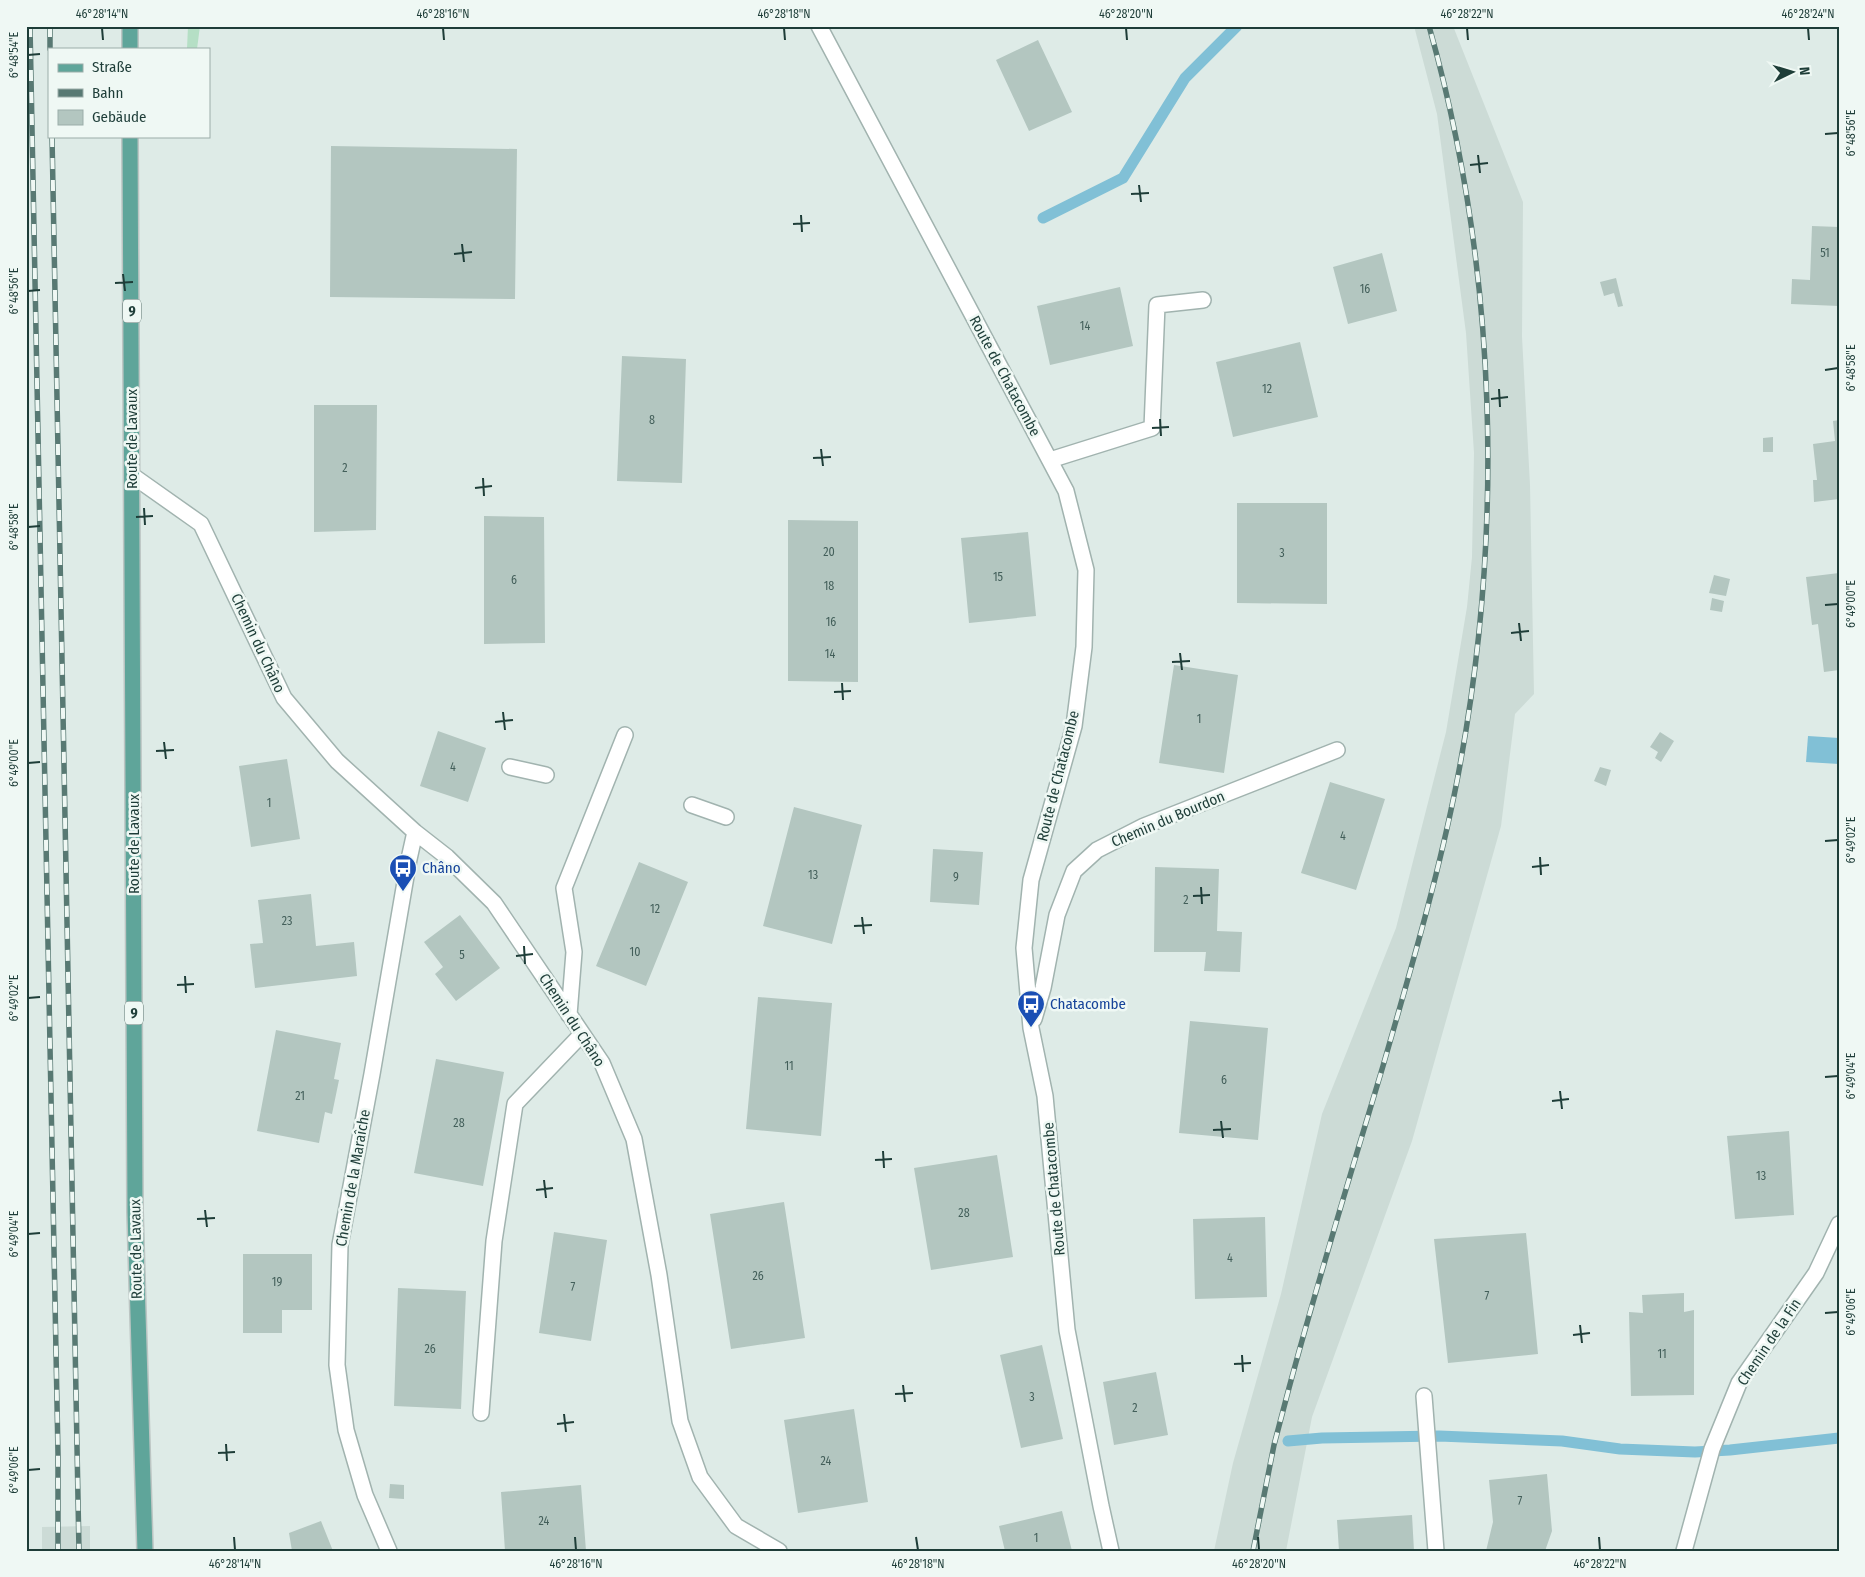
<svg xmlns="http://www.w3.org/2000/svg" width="1865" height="1577" viewBox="0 0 1865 1577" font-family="'Fira Sans Condensed',sans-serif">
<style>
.built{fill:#ccdbd6}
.green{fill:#b5dfc5}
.water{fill:#81c0d6}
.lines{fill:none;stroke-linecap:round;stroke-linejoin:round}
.stream{stroke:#81c0d6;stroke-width:11}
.building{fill:#b3c6c0}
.minor-casing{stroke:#a1b3af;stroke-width:18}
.major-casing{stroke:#bcc5c3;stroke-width:18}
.minor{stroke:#fff;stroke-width:15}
.major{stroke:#5fa59a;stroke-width:15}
.rail-casing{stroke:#587973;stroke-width:5.5}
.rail{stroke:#eff8f4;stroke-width:4;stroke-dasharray:11;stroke-linecap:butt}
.ticks{fill:none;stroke:#1e3d38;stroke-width:2}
.labels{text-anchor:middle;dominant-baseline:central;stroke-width:5;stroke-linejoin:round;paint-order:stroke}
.number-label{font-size:12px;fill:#435f5a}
.shield{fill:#eff8f4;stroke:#5d7570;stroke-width:1}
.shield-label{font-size:14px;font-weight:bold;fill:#1e3d38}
.street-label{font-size:15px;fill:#1e3d38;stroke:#eff8f4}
.transit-label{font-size:15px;fill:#164399;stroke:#eff8f4;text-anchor:start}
.neatline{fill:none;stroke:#1e3d38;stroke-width:2}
.ticks-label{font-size:12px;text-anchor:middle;fill:#1e3d38}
</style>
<rect width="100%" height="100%" fill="#deebe7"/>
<path class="built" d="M1414 26H1453L1523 202 1522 337 1530 485 1534 694 1515 714 1501 826 1412 1141 1312 1417 1286 1551H1214L1233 1463 1281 1294 1322 1114 1396 928 1446 732 1467 607 1472 557 1474 453 1466 333 1437 114Z
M90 1526V1551H42V1527Z"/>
<path class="green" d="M188 26H200L197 49H187Z"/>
<path class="water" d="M1808 736 1839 738V764L1806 762Z"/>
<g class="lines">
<path class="stream" d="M1043 218 1123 178 1185 78 1237 26
M1288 1441 1322 1438 1439 1436 1562 1441 1620 1449 1695 1452 1730 1450 1839 1438"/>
</g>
<path class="building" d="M1038 40 1072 112 1029 131 996 60Z
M331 146 517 149 515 299 330 297Z
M1812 226 1839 227V306L1791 304 1792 279 1810 280Z
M1382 253 1397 311 1348 324 1333 267Z
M1616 278 1623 306 1618 307 1614 293 1604 296 1600 282Z
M1120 287 1133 346 1050 365 1037 306Z
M1300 342 1318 417 1233 437 1216 362Z
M622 356 686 359 682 483 617 481Z
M314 405H377L376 530 314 532Z
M1839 420V499L1814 502 1813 480H1817L1813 444 1835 441 1833 421Z
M1773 437V452H1763V438Z
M1237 503H1327V604L1237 603Z
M484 516 544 517 545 643 484 644Z
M788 520 858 521V682L788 681Z
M1028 532 1036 616 969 623 961 538Z
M1839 573V670L1824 672 1818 624 1812 625 1806 577Z
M1714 575 1730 579 1726 596 1709 593Z
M1712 598 1724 601 1722 612 1710 610Z
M1174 665 1238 675 1224 773 1159 763Z
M438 731 486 748 468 802 420 786Z
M1660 732 1674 741 1661 762 1655 758 1658 752 1650 747Z
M287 759 300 839 251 847 239 766Z
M1600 767 1611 770 1606 786 1594 781Z
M1330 782 1385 799 1356 890 1301 873Z
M794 807 862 825 832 944 763 926Z
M933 849 983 852 979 905 930 902Z
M639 862 688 882 646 986 596 966Z
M1155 867 1219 869 1217 931 1242 932 1240 972 1204 971 1206 952H1154Z
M311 894 316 946 354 942 357 976 255 988 250 944 263 943 258 900Z
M460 915 500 968 456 1001 435 974 443 967 424 942Z
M758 997 832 1003 821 1136 746 1129Z
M1190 1021 1268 1028 1258 1140 1179 1133Z
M276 1030 341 1043 334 1079 339 1080 332 1114 325 1112 319 1143 257 1131Z
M436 1059 504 1072 483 1186 414 1173Z
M1789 1131 1794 1215 1735 1219 1727 1136Z
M997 1155 1013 1257 931 1270 914 1168Z
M784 1202 805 1338 731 1349 710 1214Z
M1265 1217 1267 1297 1195 1299 1193 1219Z
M554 1232 607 1240 591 1341 539 1333Z
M1526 1233 1538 1354 1448 1363 1434 1239Z
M243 1254H312V1310H282V1333H243Z
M398 1288 466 1291 461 1409 394 1406Z
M1684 1293V1312L1694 1310V1395L1631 1396 1629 1312 1643 1313 1642 1295Z
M1042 1345 1063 1439 1021 1448 1000 1355Z
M1156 1372 1168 1435 1114 1445 1103 1382Z
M854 1409 868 1502 798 1513 784 1420Z
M1547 1474 1552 1531 1545 1551H1486L1493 1522 1489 1480Z
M390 1484 404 1485V1499L389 1498Z
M581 1485 586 1551H505L501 1492Z
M1062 1511 1072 1551H1005L999 1526Z
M1412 1515 1414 1551H1339L1337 1520Z
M321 1521 333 1551H292L289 1533Z"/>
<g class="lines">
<g class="minor-casing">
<path id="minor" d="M819 26 1066 491 1086 570 1084 647 1074 726 1031 880 1024 948 1031 1028 1045 1096 1067 1330 1101 1506 1111 1551
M1050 460 1152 428 1157 305 1203 300
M133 476 201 524 284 698 337 761 415 832 447 857 494 903 602 1063 634 1139 659 1275 680 1421 700 1477 736 1526 779 1551
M510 767 546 775
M692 805 726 817
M569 1015 574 952 564 888 625 735
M1034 1019 1043 988 1057 915 1074 871 1097 850 1144 826 1337 750
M1424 1396 1436 1551
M481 1413 494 1241 515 1104 582 1034
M389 1551 365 1495 346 1430 337 1365 340 1245 372 1074 409 859 415 832
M1684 1551 1712 1449 1739 1383 1816 1273 1839 1224"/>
</g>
<g class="major-casing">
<path id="major" d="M130 49V26
M130 136 135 1212 145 1551"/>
</g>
<use href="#minor" class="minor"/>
<use href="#major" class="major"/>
<g class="rail-casing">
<path id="rail" d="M30 26 58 1454V1551
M50 26V49
M52 136 79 1551
M1253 1551 1274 1445 1289 1388C1318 1280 1351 1173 1383 1066 1410 972 1438 878 1457 781 1505 532 1498 271 1429 26"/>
</g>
<use href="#rail" class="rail"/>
</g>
<path class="ticks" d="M102 28 103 40M443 28 444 40M784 28 785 40M1126 28 1127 40M1467 28 1468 40M1808 28 1809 40M28 55 40 54M1825 134 1838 133M1478 155 1480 173M1470 165 1488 163M1139 185 1141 202M1131 194 1149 193M801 215 802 232M793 224 810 223M462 244 464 262M454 254 472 252M123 274 125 291M115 283 133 282M28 291 40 290M1825 370 1838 368M1499 389 1500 407M1491 399 1508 397M1160 419 1161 436M1152 428 1169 427M821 449 823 466M813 458 831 457M483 478 484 496M475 488 492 486M144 508 145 525M136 517 153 516M28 527 40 526M1825 605 1838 604M1519 623 1521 641M1511 633 1529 631M1180 653 1182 670M1172 662 1190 661M842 683 843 700M834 692 851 691M503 712 505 730M495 722 513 720M164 742 166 759M156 751 174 750M28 763 40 762M1825 841 1838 840M1540 857 1541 875M1532 867 1549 865M1201 887 1202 904M1193 896 1210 895M862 917 864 934M854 926 872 925M524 946 525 964M516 956 533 954M185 976 186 993M177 985 194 984M28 998 40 997M1825 1077 1838 1076M1560 1091 1562 1109M1552 1101 1569 1099M1221 1121 1223 1138M1213 1130 1231 1129M883 1151 884 1168M875 1160 892 1159M544 1180 546 1198M536 1190 553 1188M205 1210 207 1227M197 1219 215 1218M28 1234 40 1233M1825 1313 1838 1312M1580 1325 1582 1343M1573 1335 1590 1333M1242 1355 1243 1372M1234 1364 1251 1363M903 1385 905 1402M895 1394 913 1393M564 1414 566 1432M557 1424 574 1422M226 1444 227 1461M218 1453 235 1452M28 1470 40 1469M234 1537 235 1550M575 1537 576 1550M916 1537 918 1550M1258 1537 1259 1550M1599 1537 1600 1550"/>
<defs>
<g id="bus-pin" transform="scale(1.4375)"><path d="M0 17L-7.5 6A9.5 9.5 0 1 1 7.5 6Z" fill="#1a4fb4" stroke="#eff8f4"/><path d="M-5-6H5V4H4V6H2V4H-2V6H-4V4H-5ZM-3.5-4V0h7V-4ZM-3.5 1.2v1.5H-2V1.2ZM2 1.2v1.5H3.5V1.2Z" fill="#fff"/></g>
</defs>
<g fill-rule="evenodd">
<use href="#bus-pin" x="403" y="868"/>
<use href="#bus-pin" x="1031" y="1004"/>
</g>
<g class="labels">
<g class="number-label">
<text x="1825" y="253">51</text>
<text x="1365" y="289">16</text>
<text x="1085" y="326">14</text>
<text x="1267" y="389">12</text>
<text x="652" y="420">8</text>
<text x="345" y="468">2</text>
<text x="829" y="552">20</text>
<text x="1282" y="553">3</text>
<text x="998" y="577">15</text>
<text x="514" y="580">6</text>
<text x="829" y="586">18</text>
<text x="831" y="622">16</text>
<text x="830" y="654">14</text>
<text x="1199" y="719">1</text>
<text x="453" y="767">4</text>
<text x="269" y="803">1</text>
<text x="1343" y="836">4</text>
<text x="813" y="875">13</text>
<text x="956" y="877">9</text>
<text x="1186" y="900">2</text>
<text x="655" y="909">12</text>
<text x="287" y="921">23</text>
<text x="635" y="952">10</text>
<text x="462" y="955">5</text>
<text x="789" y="1066">11</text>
<text x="1224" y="1080">6</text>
<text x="300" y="1096">21</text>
<text x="459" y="1123">28</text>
<text x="1761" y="1176">13</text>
<text x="964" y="1213">28</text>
<text x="1230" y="1258">4</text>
<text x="758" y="1276">26</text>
<text x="277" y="1282">19</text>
<text x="573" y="1287">7</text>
<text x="1487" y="1296">7</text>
<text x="430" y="1349">26</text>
<text x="1662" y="1354">11</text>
<text x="1032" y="1397">3</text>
<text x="1135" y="1408">2</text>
<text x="826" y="1461">24</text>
<text x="1520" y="1501">7</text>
<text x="544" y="1521">24</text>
<text x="1036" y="1538">1</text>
</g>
<g class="shield">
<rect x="123" y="299.5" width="18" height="23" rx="4"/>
<rect x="125" y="1001.5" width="18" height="23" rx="4"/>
</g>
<g class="shield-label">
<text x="132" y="311">9</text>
<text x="134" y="1013">9</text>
</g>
<g class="street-label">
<text transform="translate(1005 376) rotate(62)">Route de Chatacombe</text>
<text transform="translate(132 439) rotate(-90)">Route de Lavaux</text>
<text transform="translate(258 643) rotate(65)">Chemin du Châno</text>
<text transform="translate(1058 776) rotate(-76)">Route de Chatacombe</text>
<text transform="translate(1168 819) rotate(-23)">Chemin du Bourdon</text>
<text transform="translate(134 844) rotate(-90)">Route de Lavaux</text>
<text transform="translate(572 1020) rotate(57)">Chemin du Châno</text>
<text transform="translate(353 1178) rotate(-80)">Chemin de la Maraîche</text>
<text transform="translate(1054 1189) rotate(-95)">Route de Chatacombe</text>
<text transform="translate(136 1249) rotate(-91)">Route de Lavaux</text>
<text transform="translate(1769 1342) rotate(-56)">Chemin de la Fin</text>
</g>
<g class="transit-label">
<text x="422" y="868">Châno</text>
<text x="1050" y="1004">Chatacombe</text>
</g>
</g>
<rect width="1865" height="1577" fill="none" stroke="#eff8f4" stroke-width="55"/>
<rect x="48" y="48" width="162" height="90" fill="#eff8f4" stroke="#9bada9"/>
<rect x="58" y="64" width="25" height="8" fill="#5fa59a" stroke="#9bada9"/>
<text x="92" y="72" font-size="15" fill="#1e3d38">Straße</text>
<rect x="58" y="89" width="25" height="8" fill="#587973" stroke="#9bada9"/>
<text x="92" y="98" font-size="15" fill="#1e3d38">Bahn</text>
<rect x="58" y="110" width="25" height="15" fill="#b3c6c0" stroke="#9bada9"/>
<text x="92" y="122" font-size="15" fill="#1e3d38">Gebäude</text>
<g transform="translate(1792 72) rotate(85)" stroke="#eff8f4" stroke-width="4" paint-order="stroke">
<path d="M0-4L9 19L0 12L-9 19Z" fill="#1e3d38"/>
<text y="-8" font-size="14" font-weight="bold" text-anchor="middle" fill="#1e3d38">N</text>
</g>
<rect x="28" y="28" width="1810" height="1522" class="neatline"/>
<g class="ticks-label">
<text x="102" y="18">46°28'14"N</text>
<text x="443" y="18">46°28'16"N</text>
<text x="784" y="18">46°28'18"N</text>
<text x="1126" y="18">46°28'20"N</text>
<text x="1467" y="18">46°28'22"N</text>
<text x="1808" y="18">46°28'24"N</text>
<text transform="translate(14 55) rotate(-90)" y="4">6°48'54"E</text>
<text transform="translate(1851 133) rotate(-90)" y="4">6°48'56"E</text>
<text transform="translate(14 291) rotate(-90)" y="4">6°48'56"E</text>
<text transform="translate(1851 368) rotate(-90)" y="4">6°48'58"E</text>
<text transform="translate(14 527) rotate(-90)" y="4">6°48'58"E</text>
<text transform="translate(1851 604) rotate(-90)" y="4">6°49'00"E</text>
<text transform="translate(14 763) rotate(-90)" y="4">6°49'00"E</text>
<text transform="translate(1851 840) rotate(-90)" y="4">6°49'02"E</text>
<text transform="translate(14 998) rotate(-90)" y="4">6°49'02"E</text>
<text transform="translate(1851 1076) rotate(-90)" y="4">6°49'04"E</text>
<text transform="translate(14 1234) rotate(-90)" y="4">6°49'04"E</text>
<text transform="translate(1851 1312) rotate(-90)" y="4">6°49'06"E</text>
<text transform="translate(14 1470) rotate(-90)" y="4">6°49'06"E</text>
<text x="235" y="1568">46°28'14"N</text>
<text x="576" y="1568">46°28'16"N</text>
<text x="918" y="1568">46°28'18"N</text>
<text x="1259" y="1568">46°28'20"N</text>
<text x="1600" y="1568">46°28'22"N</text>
</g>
</svg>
